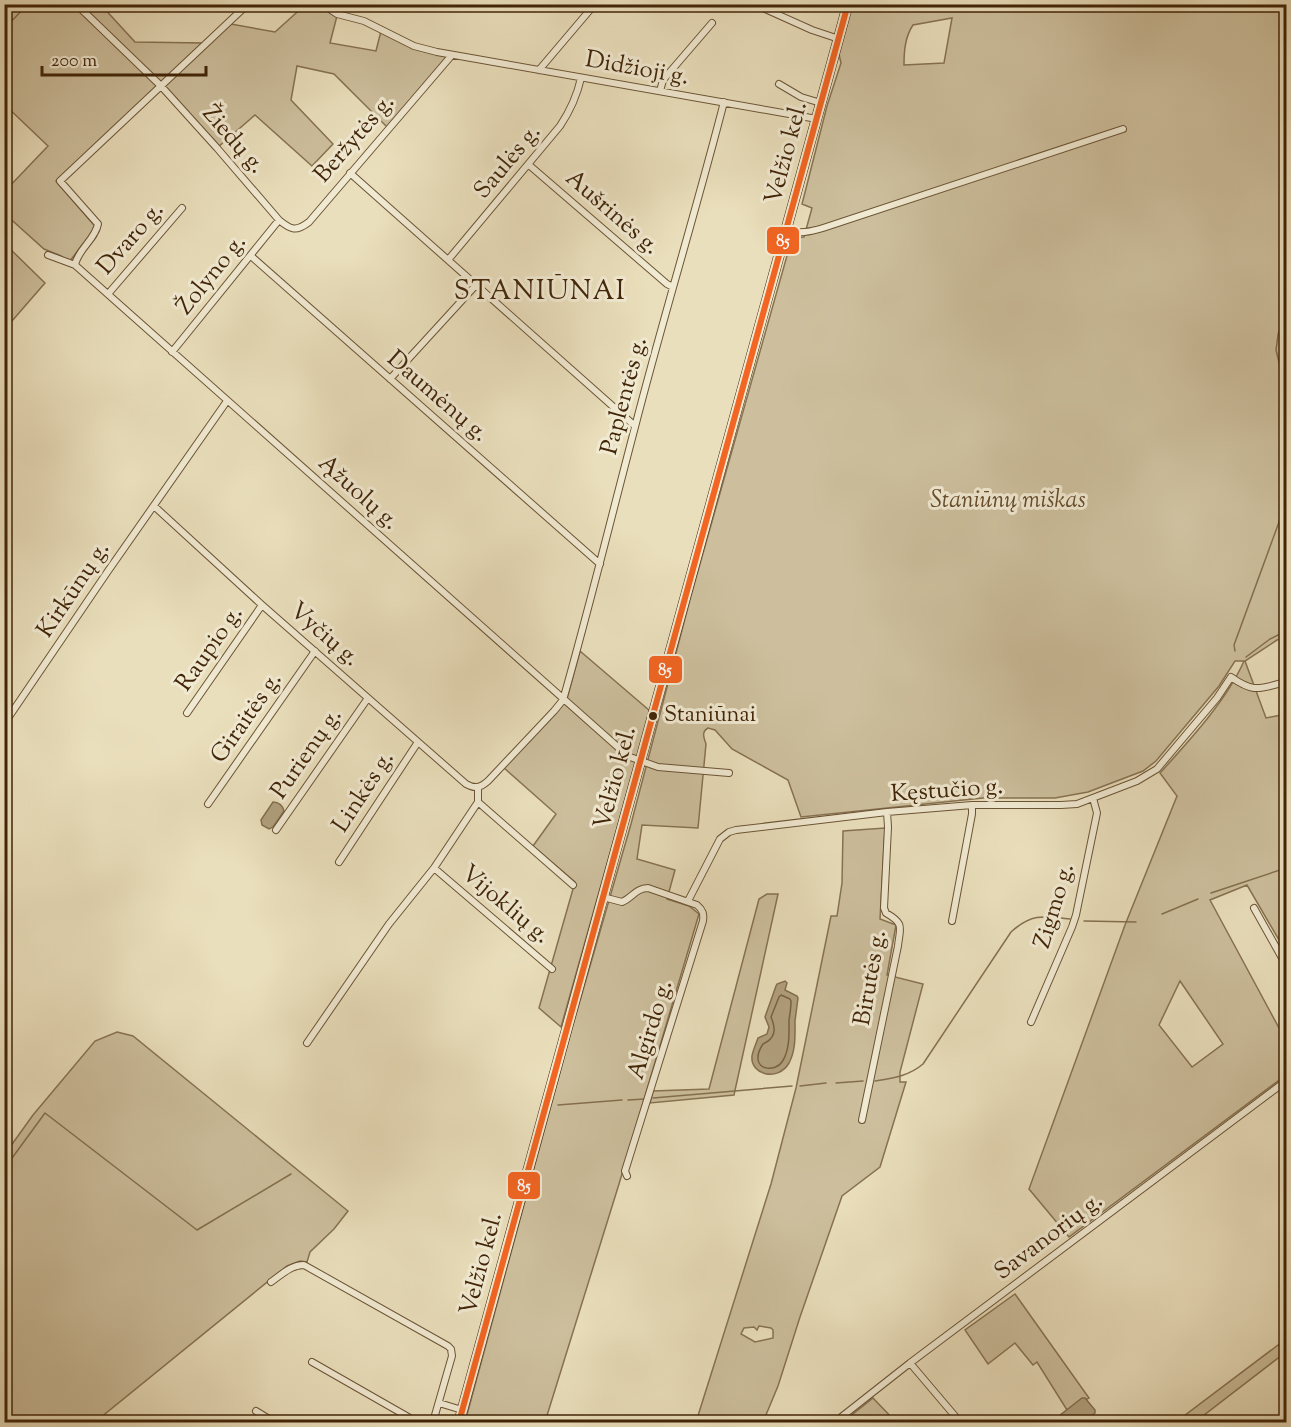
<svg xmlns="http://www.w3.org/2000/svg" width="1291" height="1427" viewBox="0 0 1291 1427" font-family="'Sorts Mill Goudy',serif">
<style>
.green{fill:#cdbf9d;stroke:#877252;stroke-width:1.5;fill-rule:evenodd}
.water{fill:#b1a07e;stroke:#846f4e;stroke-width:1.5}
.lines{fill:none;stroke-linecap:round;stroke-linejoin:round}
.shore{stroke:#796242;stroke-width:1.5}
.stream{stroke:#846f4e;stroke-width:1.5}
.minor-casing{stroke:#6b5434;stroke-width:8}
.primary-casing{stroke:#412507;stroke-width:11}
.minor{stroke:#f1ead3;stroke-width:6}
.primary{stroke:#eadfbc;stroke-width:9}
.bus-1-casing{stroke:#f1ead3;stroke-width:10}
.bus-1{stroke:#f26522;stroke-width:6}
.bus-dot{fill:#412507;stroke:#f1ead3;stroke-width:2}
.labels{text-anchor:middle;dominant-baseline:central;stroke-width:6;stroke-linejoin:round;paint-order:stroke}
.bus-label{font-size:22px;fill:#412507;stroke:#f1ead3;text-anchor:start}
.street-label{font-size:24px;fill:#412507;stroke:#f1ead3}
.park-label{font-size:24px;font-style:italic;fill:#644c2c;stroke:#f1ead3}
.quarter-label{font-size:27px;letter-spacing:1.5px;fill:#412507;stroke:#f1ead3}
.line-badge{stroke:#f1ead3;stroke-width:2}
.badge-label{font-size:16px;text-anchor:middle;font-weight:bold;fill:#fff}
</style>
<rect width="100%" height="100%" fill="#eadfbc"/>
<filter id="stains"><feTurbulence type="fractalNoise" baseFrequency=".00333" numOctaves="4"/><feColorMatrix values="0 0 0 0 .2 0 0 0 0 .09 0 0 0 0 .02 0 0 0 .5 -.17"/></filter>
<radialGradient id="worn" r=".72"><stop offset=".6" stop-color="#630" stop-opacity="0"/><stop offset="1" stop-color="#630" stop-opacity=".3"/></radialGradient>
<path class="green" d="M6 4 101 5 135 42 204 43 125 119 56 181 94 225 93 232 69 262 61 256 44 249 5 214V191L48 146 5 105 4 6Z
M305 5H319L325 10 337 16 330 43 376 51 381 31 445 56 446 58 387 127 334 74 297 66 291 100 333 144 312 166 255 115 217 148 161 86 231 24 275 32Z
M848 5H1286V637L1277 640 1245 661 1266 718 1286 714V952L1247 885 1210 900 1286 1041V1075L1069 1237 1029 1189 1125 925 1177 796 1160 773C1189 741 1227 700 1244 661H1235L1219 686 1156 761 1143 771 1088 792 1055 798H983L801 817 788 780 732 749 715 730 708 728C701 732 704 738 706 744L698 828 642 825 637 859 675 870 667 899 689 906 699 914 619 1184 545 1422H465L571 1032 631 824 691 596 792 238 804 237 812 208 802 204 827 106 841 63 837 46ZM952 18 944 63 904 65C904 51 905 37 913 25ZM1180 981 1223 1044 1192 1067 1159 1025Z
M6 245 45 283 5 329 4 246Z
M580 651 650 711 561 1027 539 1008 575 882 533 846 556 814 504 768 567 699Z
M885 828 880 919 896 925 887 975 923 984 900 1072V1082H906L880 1167 842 1196 800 1317 778 1386 763 1422H696L771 1184 796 1088 831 916H837L842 883 843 831ZM759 1326 771 1328 773 1330V1338L755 1342 741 1334 744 1328 754 1327 757 1330Z
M767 894H778L734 1095 650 1103 653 1091 709 1089 759 899Z
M117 1032 133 1036 348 1211 334 1229 310 1252 307 1262 300 1261 287 1266 95 1422H5V1154L33 1115 95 1041Z
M1015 1294 1089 1398 1067 1410 1037 1362 1033 1365 1015 1343 988 1364 965 1330Z
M1286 1339V1352L1195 1422H1176Z
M873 1398 896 1422H843Z"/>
<path class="water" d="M273 802C279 802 283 806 284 811L273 827 269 829 262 825 261 820Z
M785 981 787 983 785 990 797 996 798 998C797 1006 796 1013 795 1021 795 1035 796 1050 789 1063 778 1082 750 1075 752 1056 753 1050 756 1044 758 1038L767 1034 769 1027 765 1017 776 986 777 984Z
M1082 1398H1085L1095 1410V1413L1084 1422H1057L1059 1416Z"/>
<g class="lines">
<path class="shore" d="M781 995 790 999 791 1001C791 1008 790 1014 789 1020 789 1034 790 1050 782 1062 776 1071 757 1071 758 1057 758 1053 761 1047 763 1044 776 1038 776 1029 771 1017L779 997Z"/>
<path class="stream" d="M4 29 28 4
M1286 308 1278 335 1276 350 1286 390
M1235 651 1234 645 1286 503
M1246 657 1270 639 1286 631
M1211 893 1286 868
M1162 914 1198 899
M1084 921 1136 922
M875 1081C893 1078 909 1076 923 1064L1011 932C1032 913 1044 916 1070 919
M836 1083 863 1081
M800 1086 826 1083
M653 1098 792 1086
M628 1100 645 1099
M558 1105 622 1100
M4 1169 45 1113 197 1230 291 1174"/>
<g class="minor-casing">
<path id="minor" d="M76 4 161 86 217 148 279 220C291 230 296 232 309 222L452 55
M322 4 337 14 364 21 414 46 437 52 817 119
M754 4 812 30 839 39
M539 70 595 4
M779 84 801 97 821 103
M660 91 663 80 712 23
M529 165 667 284 673 287
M350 173 635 426
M786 230C799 234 810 232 823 228L1123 129
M48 255 75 265 620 749 630 757 658 767 729 773
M251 256 600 564
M448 260 560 126C570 111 577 96 581 78
M75 265C78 249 95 240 98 224L60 181 248 4
M108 294 182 208
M172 352 279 220
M390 379 476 285
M154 506 262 605 466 784C475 789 480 788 488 781L554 711 563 700C589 609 611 518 635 427 663 318 696 211 724 102
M4 563 6 564 4 566
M187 713 262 605
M4 724 108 571 227 401
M478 788V802L573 885
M208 804 315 651
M276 830 368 698
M339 862 418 742
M434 868 552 969
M603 897 622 902C632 898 636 888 648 888L697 905C703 910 704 914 703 921L625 1171 627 1176
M688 901 720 839 729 832 736 830 887 812 972 805H1061L1077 804 1137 781 1157 769 1217 698 1231 677C1255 694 1260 688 1286 682
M1254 908 1286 965
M952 921 972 814V805
M1031 1022 1072 927 1076 915 1097 813 1093 798
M307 1043 389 924 434 868 478 802
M862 1120 898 946C900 927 905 924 886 913L884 908 888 827 887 812
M271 1282C281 1275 291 1265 304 1265L448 1346 451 1349 452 1356 433 1422
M312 1362 417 1422
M910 1363 960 1422
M439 1403 462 1410
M256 1411 274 1422
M835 1422 910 1363 1286 1081"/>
</g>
<g class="primary-casing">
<path id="primary" d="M459 1422 848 4"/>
</g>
<use href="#minor" class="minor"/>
<use href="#primary" class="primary"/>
<g class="bus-1-casing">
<path id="bus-1" d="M459 1422 848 4"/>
</g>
<use href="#bus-1" class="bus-1"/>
</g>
<circle class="bus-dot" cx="653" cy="716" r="5"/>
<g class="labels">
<g class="bus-label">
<text x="664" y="716">Staniūnai</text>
</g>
<g class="street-label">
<text transform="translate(637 69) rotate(10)">Didžioji g.</text>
<text transform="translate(355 139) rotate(-49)">Beržytės g.</text>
<text transform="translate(233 140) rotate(49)">Žiedų g.</text>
<text transform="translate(787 153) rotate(-75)">Velžio kel.</text>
<text transform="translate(508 162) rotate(-50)">Saulės g.</text>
<text transform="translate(612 213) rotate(41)">Aušrinės g.</text>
<text transform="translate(131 239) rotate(-49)">Dvaro g.</text>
<text transform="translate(212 275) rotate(-51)">Žolyno g.</text>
<text transform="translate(625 396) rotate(-75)">Paplentės g.</text>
<text transform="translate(437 397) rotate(41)">Daumėnų g.</text>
<text transform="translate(358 493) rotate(42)">Ąžuolų g.</text>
<text transform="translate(74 590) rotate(-56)">Kirkūnų g.</text>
<text transform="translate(324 635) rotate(41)">Vyčių g.</text>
<text transform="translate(210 649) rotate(-55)">Raupio g.</text>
<text transform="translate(247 718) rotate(-55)">Giraitės g.</text>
<text transform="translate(307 754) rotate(-55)">Purienų g.</text>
<text transform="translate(616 778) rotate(-75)">Velžio kel.</text>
<text transform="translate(947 791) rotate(-4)">Kęstučio g.</text>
<text transform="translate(364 792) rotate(-57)">Linkės g.</text>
<text transform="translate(505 905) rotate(40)">Vijoklių g.</text>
<text transform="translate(1055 906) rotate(-73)">Zigmo g.</text>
<text transform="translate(871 978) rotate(-80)">Birutės g.</text>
<text transform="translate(651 1030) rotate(-73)">Algirdo g.</text>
<text transform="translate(1049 1237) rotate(-37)">Savanorių g.</text>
<text transform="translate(482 1264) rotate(-75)">Velžio kel.</text>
</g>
<g class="park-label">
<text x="1008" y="501">Staniūnų miškas</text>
</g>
<g class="quarter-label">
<text x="540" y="292">STANIŪNAI</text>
</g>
</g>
<g class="line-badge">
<rect x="766" y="226" width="34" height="29" rx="6" fill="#f26522"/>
<rect x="648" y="655" width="35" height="29" rx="6" fill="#f26522"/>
<rect x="507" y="1171" width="34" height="29" rx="6" fill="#f26522"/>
</g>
<g class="badge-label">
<text x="783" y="246">85</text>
<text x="665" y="675">85</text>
<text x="524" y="1191">85</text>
</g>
<rect width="1291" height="1427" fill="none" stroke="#eadfbc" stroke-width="24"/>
<rect x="6" y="6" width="1279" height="1415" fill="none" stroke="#412507" stroke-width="3"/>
<rect x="12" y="12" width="1267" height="1403" fill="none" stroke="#412507" stroke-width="1.5"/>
<path d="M42 66v9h164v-9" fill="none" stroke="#412507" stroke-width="3"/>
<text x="51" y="66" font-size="18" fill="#412507" stroke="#f1ead3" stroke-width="4.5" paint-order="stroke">200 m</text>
<rect width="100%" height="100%" filter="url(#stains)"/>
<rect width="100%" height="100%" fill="url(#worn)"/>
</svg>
